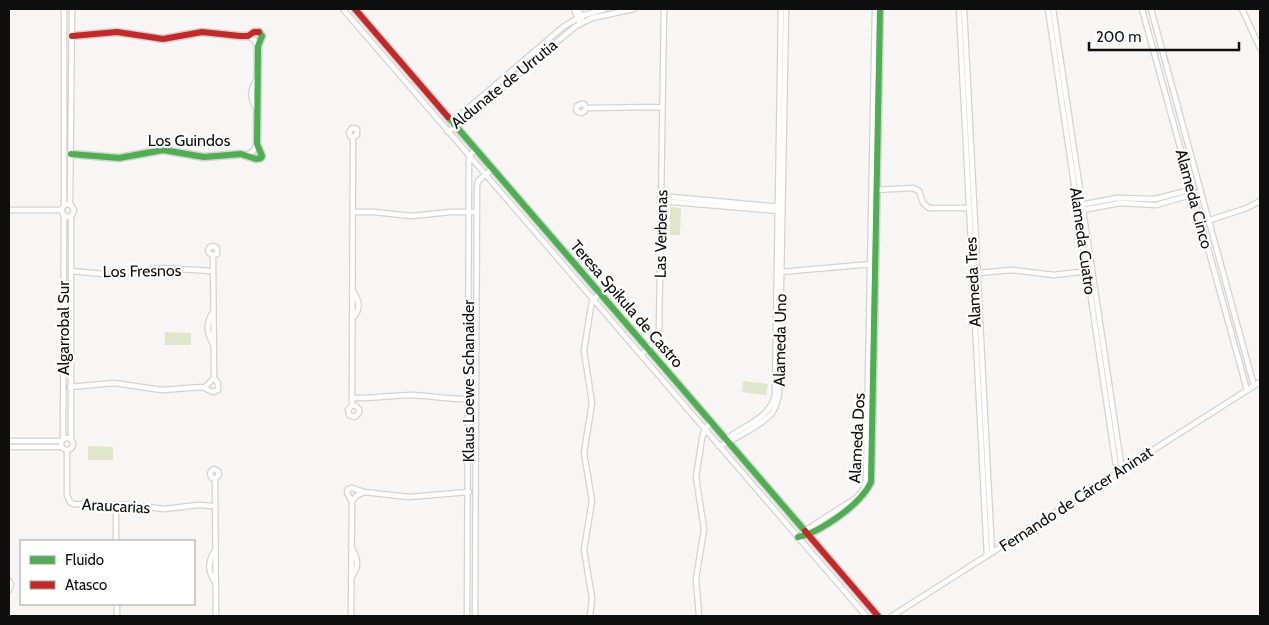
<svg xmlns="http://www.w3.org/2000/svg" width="1269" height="625" viewBox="0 0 1269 625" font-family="Cabin,sans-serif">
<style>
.green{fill:#e0e6c9}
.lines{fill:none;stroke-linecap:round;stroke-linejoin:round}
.street-casing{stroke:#d3d2d1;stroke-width:7}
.fast-casing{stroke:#d3d2d1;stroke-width:9}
.jam-casing{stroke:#d3d2d1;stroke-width:9}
.street{stroke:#fefefe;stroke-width:4.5}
.fast{stroke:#4caf50;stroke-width:6}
.jam{stroke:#c62828;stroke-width:6}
.labels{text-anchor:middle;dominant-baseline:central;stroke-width:4.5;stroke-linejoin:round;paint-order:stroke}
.street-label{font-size:16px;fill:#0f0e0e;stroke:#fff}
</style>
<rect width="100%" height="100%" fill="#f8f6f5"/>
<path class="green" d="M670 207 681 208 680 235H670Z
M165 332 191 333V345H165Z
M743 381 768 384 766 395 742 392Z
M88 446 113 447V460H88Z"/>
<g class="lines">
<g class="street-casing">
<path id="street" d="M343 9 866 616
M574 9 580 24
M578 9 582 18
M959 9 987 556
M964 9 992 553
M1048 9 1117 473
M1053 9 1122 470
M1142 9 1247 390
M1151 9 1254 386
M1242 9 1260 48
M248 36 254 40 258 46
M586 108 585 111 581 113 578 112 576 109 577 106 581 104H584L586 108 662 107
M257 109C249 99 250 90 257 79
M451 123 563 27 581 16 605 9
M447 131 456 127 576 26 592 18 634 9
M247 155 253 151 257 144
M874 190 913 188 919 191 923 203 929 208H970
M661 196 780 207
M661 201 779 211
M70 204 72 9
M64 205V9
M1080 205 1117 198 1155 199 1193 189
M9 210H61
M1083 210 1120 203 1156 205 1201 192
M353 212H374L411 216 451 212H477
M1201 223 1247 208 1260 201
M71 271 114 275 161 268 213 271
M780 272 872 264
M977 273 1012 270 1054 275 1088 271
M213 312C205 325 207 333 214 346
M352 319C362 309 359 300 352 289
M641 355 656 340 659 330 664 9
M70 387 114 383 162 390 202 387 213 392 218 390V383L214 378 213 255 209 253 208 250 210 247 213 246 217 248V254L213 255
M205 387 214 378
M352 398C372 399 392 395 412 395 433 396 454 400 476 399
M352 405 356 406 359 409V413L355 417 349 415 348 410 352 405V398L353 137 350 136 349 132 352 128 357 129V135L353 137
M61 444a6 6 0 1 1 12 0a6 6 0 1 1-12 0Z
M63 439 64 216 61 210 65 204 71 205 74 210 72 215 69 217 64 216
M71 439V216
M725 440C742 426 770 419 775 395L781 9
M9 441H62
M719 446C732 441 764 423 772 413 776 407 778 401 779 394L786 9
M9 447H61
M67 451V495L70 502 74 504 131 505 164 509 198 505 214 506
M215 478H212L210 474 211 471 214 469 218 471 219 474 217 477 215 478 216 616
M352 502 356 496 364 492
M116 505V541
M803 532 856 498 863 490 866 481 875 9
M215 550C208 562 207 570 215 582
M351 578C360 566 358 559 351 546
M9 581 11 585 9 590
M117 604V616
M351 616 352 502 347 493 348 489 352 488 364 492 409 497 469 492
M467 616 469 156 476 149
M475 616 477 187 478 181 492 169
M590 616 592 598 584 550 592 501 584 453 592 403 584 351 591 306 593 300 600 293
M699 616 696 579 704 529 696 477 702 438 705 429 711 422
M892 616 1260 382"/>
</g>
<g class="fast-casing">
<path id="fast" d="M448 117 805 531
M71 154 119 158 163 150 204 157 241 154 256 159 261 158 262 156 257 144 258 46 262 36 259 32
M798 537C821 532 861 504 871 482L880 9"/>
</g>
<g class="jam-casing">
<path id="jam" d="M355 9 448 117
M72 36 117 32 163 39 202 32 240 36H248L254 32H259
M805 531 878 616"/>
</g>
<use href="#street" class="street"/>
<use href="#fast" class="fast"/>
<use href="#jam" class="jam"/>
</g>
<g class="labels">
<g class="street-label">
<text transform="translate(504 84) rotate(-39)">Aldunate de Urrutia</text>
<text x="189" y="140">Los Guindos</text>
<text transform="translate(1194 199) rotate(75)">Alameda Cinco</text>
<text transform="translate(661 234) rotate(-89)">Las Verbenas</text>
<text transform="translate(1083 241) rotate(82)">Alameda Cuatro</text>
<text transform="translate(142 271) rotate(-1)">Los Fresnos</text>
<text transform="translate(973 282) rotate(-93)">Alameda Tres</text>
<text transform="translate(627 304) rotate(49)">Teresa Spikula de Castro</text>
<text transform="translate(63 328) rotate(-90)">Algarrobal Sur</text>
<text transform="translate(780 340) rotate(-89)">Alameda Uno</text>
<text transform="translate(468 381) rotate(-90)">Klaus Loewe Schanaider</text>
<text transform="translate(857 438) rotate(-87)">Alameda Dos</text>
<text transform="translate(1076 499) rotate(-33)">Fernando de Cárcer Aninat</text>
<text transform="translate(116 506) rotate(3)">Araucarias</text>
</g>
</g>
<rect width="1269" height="625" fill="none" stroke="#0f0e0e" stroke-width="20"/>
<rect x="20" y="540" width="175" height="65" fill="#ffffff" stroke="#9f9f9f"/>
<rect x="30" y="556" width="25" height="8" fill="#4caf50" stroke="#9f9f9f"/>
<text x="65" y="565" font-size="15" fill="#0f0e0e">Fluido</text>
<rect x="30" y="581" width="25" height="8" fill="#c62828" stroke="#9f9f9f"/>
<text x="65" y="590" font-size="15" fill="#0f0e0e">Atasco</text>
<path d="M1089 42v8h150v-8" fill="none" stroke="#0f0e0e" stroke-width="2.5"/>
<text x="1096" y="42" font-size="15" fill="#0f0e0e" stroke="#ffffff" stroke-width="4" paint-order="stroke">200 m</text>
</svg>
